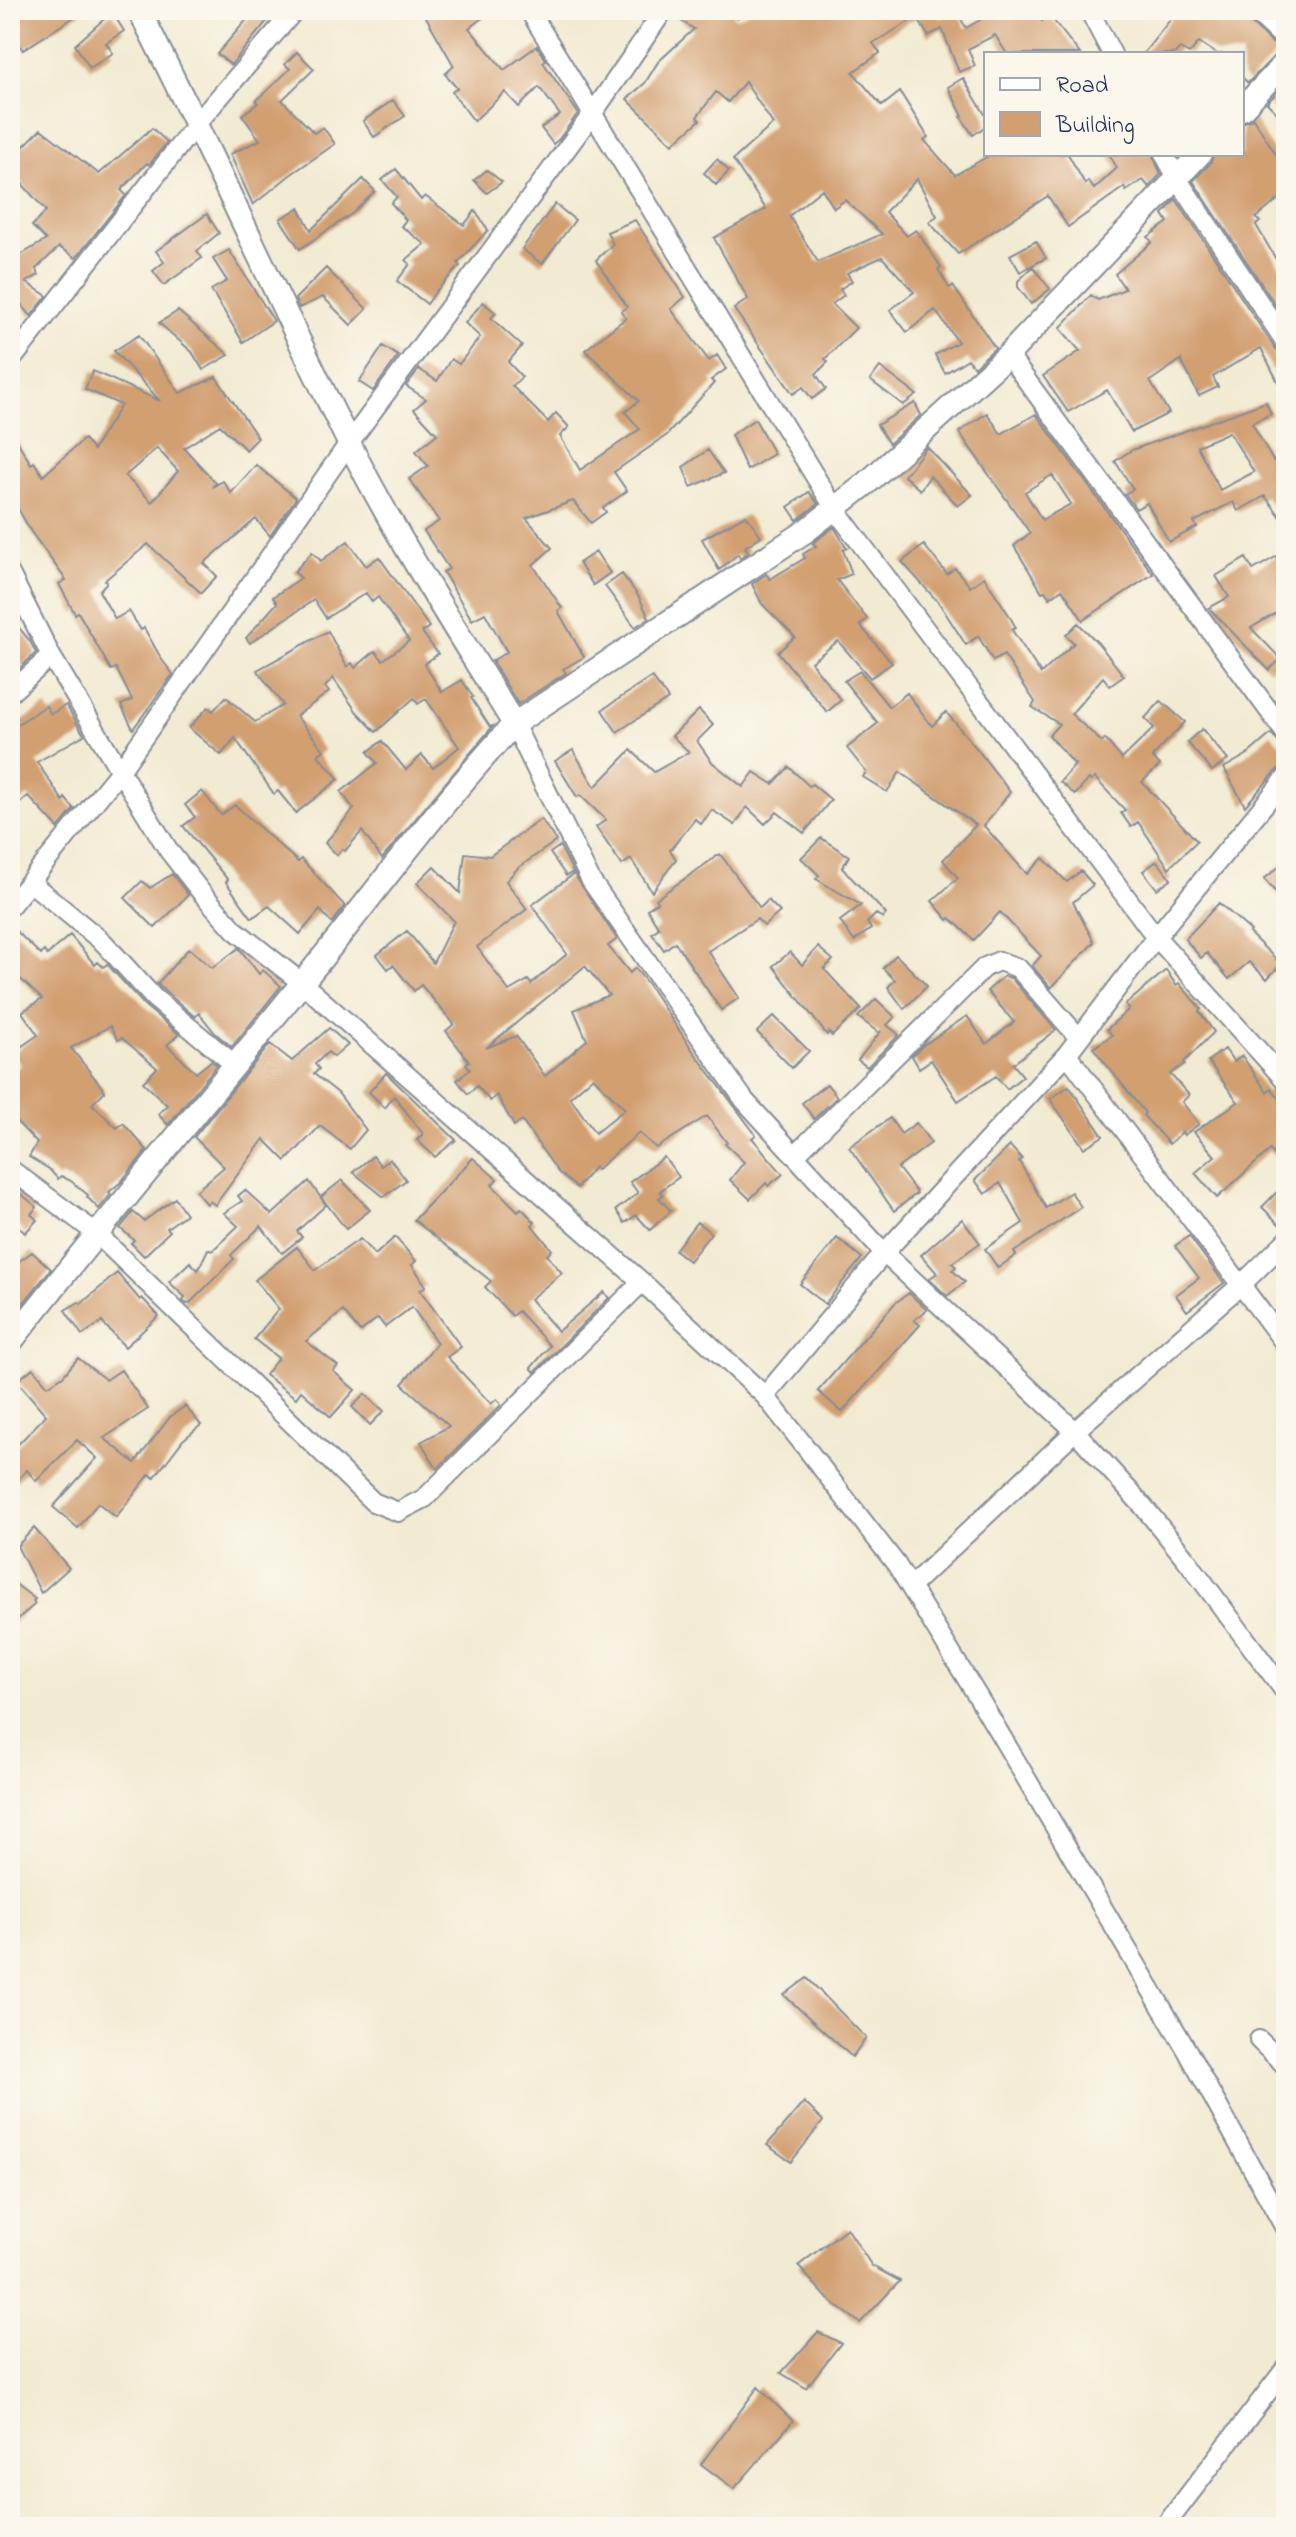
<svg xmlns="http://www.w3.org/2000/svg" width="1296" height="2537" viewBox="0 0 1296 2537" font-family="'Indie Flower',sans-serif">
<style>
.building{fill:#d29f71;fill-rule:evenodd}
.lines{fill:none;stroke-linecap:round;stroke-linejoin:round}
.minor-casing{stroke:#868d98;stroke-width:22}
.tertiary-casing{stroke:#868d98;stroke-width:26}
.minor{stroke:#fff;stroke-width:18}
.tertiary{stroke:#fff;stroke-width:22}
</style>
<rect width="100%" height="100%" fill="#fbf7ec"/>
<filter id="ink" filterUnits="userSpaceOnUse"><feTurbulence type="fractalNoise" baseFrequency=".0125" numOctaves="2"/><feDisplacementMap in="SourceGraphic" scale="16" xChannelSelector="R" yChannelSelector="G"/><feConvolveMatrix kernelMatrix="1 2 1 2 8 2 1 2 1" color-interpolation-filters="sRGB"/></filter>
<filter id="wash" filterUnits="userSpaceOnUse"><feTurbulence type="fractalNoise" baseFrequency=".006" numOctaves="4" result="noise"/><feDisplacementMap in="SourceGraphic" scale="32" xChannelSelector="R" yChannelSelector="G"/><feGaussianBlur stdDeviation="1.8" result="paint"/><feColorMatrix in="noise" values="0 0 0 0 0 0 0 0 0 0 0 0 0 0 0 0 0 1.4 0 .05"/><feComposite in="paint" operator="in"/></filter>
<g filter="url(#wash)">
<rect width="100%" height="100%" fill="#f2ebd3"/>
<g id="blocks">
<path class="building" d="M23 10H85L23 50 10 30V17Z
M255 10H276L231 65 217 54Z
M422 10H493L469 28 504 70 537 46 546 60 543 62 578 113 559 139 553 144 541 128 560 115 539 87 519 107 505 92 474 121 452 92 457 88 445 74 454 66Z
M688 10H728L737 18 752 10H936L940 18 956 10 966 28 998 10H1036L1042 21 1050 16 1080 54H1007L995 35 968 49 975 66 959 72 942 29 928 36 917 17 873 43 880 53 853 72 882 106 900 92 928 137 924 140 955 175 992 154H1068L1085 184 1088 181 1094 189 1117 168 1109 154H1152L1161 174 1149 187 1143 180 1126 191 1124 187 1068 227 1048 196 958 254 929 222 937 216 917 179 885 212 907 236 916 230 941 267 938 269 949 288 953 286 995 348 974 367 968 359 945 373 935 355 958 342 935 310 907 332 890 310 914 292 882 257 847 273 852 281 840 289 844 295 832 304 856 328 825 359 828 362 816 374 826 389 812 399 803 387 793 394 734 309 748 299 714 238 766 209 733 160 773 124 745 82 728 102 716 92 697 117 700 120 673 144 627 99 645 83 658 62 694 29 681 21ZM822 189 834 208 845 200 882 234 818 262 789 216Z
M1178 10H1241L1246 19 1280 50 1248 83 1242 77V54H1217L1199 42 1189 54 1180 48 1174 54H1143Z
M112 12 124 31 106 43 113 53 90 68 75 45Z
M297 52 314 69 282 100 314 133 323 127 335 144 290 175 253 205 230 154 260 140 242 115 258 103 256 101 290 69 285 64Z
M963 78 986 116V126L973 135 961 117 963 116 948 87Z
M1286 82V122L1267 103Z
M393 100 405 116 374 137 363 121Z
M1253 118 1286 170V193L1256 218 1260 222 1256 225 1281 268 1286 267V321L1193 181 1210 164 1214 154H1242V123Z
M10 128 24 146 41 129 99 174 152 128 167 142 149 165 147 163 121 190 126 195 76 258 59 247 36 269 39 275 26 282 47 296 31 316 10 291V261L46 240 32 226 46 211 10 170Z
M717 159 729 171 716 185 704 173Z
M396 169 421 200 425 196 464 225 475 211 488 230 458 263 460 266 437 290 427 304 397 281 410 264 406 260 425 244 401 226 406 220 391 203 397 197 382 180Z
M487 170 502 182 487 193 474 180Z
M363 179 375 191 353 213 300 249 280 219 299 208 311 230Z
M1176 199 1276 350 1286 355V398L1261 348 1213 377 1218 387 1199 396 1181 360 1150 381 1169 413 1132 432 1107 390 1068 412 1043 376 1080 351 1060 328 1091 295 1098 300 1125 289 1115 274 1152 242 1148 237 1168 222 1163 214Z
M555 204 575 220 542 264 522 249Z
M207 214 219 233 197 251 202 258 164 285 153 271 164 262 156 251Z
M635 220 685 297 671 309 709 361 717 355 726 369 711 380 714 383 667 435 614 472 627 491 603 508 606 512 591 523 573 501 526 518 552 548 533 565 562 608 558 611 584 657 563 669 566 673 518 704 492 661 507 652 485 613 472 620 443 572 449 569 424 531 439 521 409 479 428 466 416 451 437 434 414 409 426 399 406 386 419 369 437 381 451 359 459 364 480 337 465 323 483 302 496 313 491 318 522 346 508 362 522 377 512 386 548 422 556 413 569 427 560 436 580 470 640 429 625 412 639 401 585 350 626 318 621 311 627 307 596 260 613 244 607 232Z
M1036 241 1046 258 1020 272 1010 255Z
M229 250 274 321 243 342 211 290 227 281 213 259Z
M1033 267 1050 289 1031 304 1018 287V281Z
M326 268 367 309 351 325 323 297 299 308 295 299Z
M178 311 229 355 203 370 192 352 159 323Z
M139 335 180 393 216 377 258 438 246 450 220 425 184 448 216 483 212 487 223 481 231 493 256 465 296 498 270 536 256 519 204 563 217 576 201 593 148 544 105 580 107 582 99 591 115 619 129 611 141 630 144 628 162 660 173 674 133 729 121 705 132 700 116 668 111 670 78 612 75 614 59 584 66 580 31 532 10 494V429L31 464 34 462 43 476 84 439 93 450 121 405 85 389 93 371 160 401 114 351ZM157 448 178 471 152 502 125 476Z
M383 346 398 356 373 391 359 382Z
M880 367 917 395 903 405 870 380Z
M1266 402 1271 414 1252 423 1273 461 1286 454V524L1265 496 1238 511 1233 502 1194 522 1197 527 1169 542 1147 503 1136 509 1125 494 1133 489 1115 461 1132 450ZM1229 432 1254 472 1220 490 1197 446Z
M915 403 921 415 889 444 877 425Z
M987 413 1001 434 1036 414 1153 574 1083 620 1062 589 1050 598 1045 591 1042 592 1014 546 1030 533 959 432ZM1052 475 1071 504 1042 520 1025 492Z
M755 419 774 454 747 470 731 435Z
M927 447 972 495 958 506 930 476 920 490 904 476Z
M708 450 724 473 691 487 683 467Z
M809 492 818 504 797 520 788 507Z
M746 515 761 536 745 547 749 552 740 558 738 554 719 570 702 539Z
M834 527 847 548 843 550 852 574 837 580 867 619 860 625 892 663 870 678 838 641 811 662 841 700 827 712 778 652 795 637 762 604 752 584 766 574 770 579 805 558 803 554 816 546 813 543Z
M348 541 366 566 379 557 429 627 422 632 438 654 424 664 442 692 462 680 473 697 471 698 490 727 493 726 382 859 362 831 345 851 342 849 337 855 325 843 354 809 341 792 377 763 368 752 382 741 406 770 422 755 433 768 459 747 426 699 418 704 414 698 376 732 357 712 333 678 325 687 329 692 296 716 324 750 318 755 339 779 296 813 278 791 274 794 235 738 221 755 189 728 208 707 213 711 226 697 255 722 283 705 257 670 328 631 347 667 352 663 355 668 375 651 383 660 409 641 378 597 372 602 366 593 326 618 314 600 250 643 246 638 277 603 273 597 301 578 294 572 312 552 321 561Z
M924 545 947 574 955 568 970 587 984 577 1009 615 1016 628 1012 630 1041 674 1074 643 1066 635 1078 623 1098 643 1124 676 1110 686 1103 677 1071 714 1102 742 1105 739 1122 759 1154 728 1145 718 1161 701 1185 722 1152 757 1160 765 1142 782 1197 841 1169 868 1138 822 1131 827 1121 813 1125 810 1095 778 1091 781 1089 779 1075 795 1060 782 1075 765 1049 735 1059 724 1032 707 1035 702 1004 655 993 661 978 636 966 645 939 603 902 562Z
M1286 551V607L1251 628 1281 659 1269 670 1209 608 1229 597 1216 576 1246 558 1253 570Z
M596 552 610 573 593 585 579 563Z
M622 574 639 597 649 618 635 627 605 586Z
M10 617 30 641 36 653 10 677Z
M860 671 889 707 907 693 932 726 946 712 977 749 1010 792 984 826 1027 874 1043 858 1067 882 1081 871 1093 885 1073 902 1094 942 1051 988 1032 966 1041 956 1000 912 974 940 950 918 948 920 932 901 958 878 943 860 976 825 900 772 887 792 863 777 866 772 847 748 878 723 844 681Z
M652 677 668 699 617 732 602 710Z
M66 705 84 735 37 762 63 801 65 798 74 809 58 828 28 796 10 812V729L46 706 51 714Z
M699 710 713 725 697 741 712 762 743 787 754 772 773 784 789 767 809 786 812 784 831 800 804 833 777 812 765 824 747 807 735 825 712 810 701 824 695 819 670 850 676 859 652 892 631 859 622 865 596 827 606 820 580 795 577 797 555 761 573 750 595 787 631 750 654 772 689 752 672 736Z
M1202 729 1228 760 1212 771 1187 742Z
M1271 734 1286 750V766L1277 770 1245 806 1224 768 1248 754Z
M202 791 221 815 235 805 298 862 301 859 345 906 332 923 320 910 300 934 269 906 252 918 226 882 228 880 183 826 195 817 185 805Z
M541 819 556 841 518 868 506 881 527 909 477 947 509 991 528 980 531 984 567 954 532 905 574 874 617 939 608 946 630 973 635 968 647 983 691 1048 756 1135 752 1138 783 1174 768 1186 766 1183 750 1199 730 1180 744 1162 725 1144 727 1143 707 1116 656 1148 639 1133 596 1170 594 1167 577 1188 558 1172 522 1121 514 1126 497 1095 490 1101 477 1086 468 1094 457 1080 470 1069 466 1064 469 1061 446 1031 454 1024 421 985 414 991 393 965 388 969 377 955 407 931 433 963 454 921 417 883 434 866 460 893 465 853 490 856ZM585 966 609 995 574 1010 587 1040 545 1076 516 1036 486 1048ZM593 1077 625 1109 595 1133 570 1097Z
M821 838 849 856 842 868 886 914 883 918 876 914 867 923 871 929 854 941 840 921 861 905 816 879 819 875 801 858Z
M560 846 573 872 566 876 550 853Z
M720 854 760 908 768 900 780 912 764 926 757 919 708 951 739 998 721 1010 675 942 664 950 652 933 659 928 647 909 658 902 656 899Z
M1157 861 1171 879 1157 889 1143 871Z
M1286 861V904L1264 879Z
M172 874 188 895 155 928 125 898 142 881 150 888Z
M1219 903 1251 931 1249 933 1281 964 1267 979 1249 962 1229 979 1207 953 1201 958 1185 939Z
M10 925 41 955 44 951 47 955 70 935 95 965 98 962 103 967 107 964 145 1006 179 1034 167 1045 196 1073 211 1061 217 1065 168 1125 158 1114 167 1105 143 1082 157 1068 122 1038 118 1040 110 1026 71 1048 105 1091 92 1104 117 1128 123 1123 147 1150 121 1182 109 1192 111 1194 99 1209 87 1197 88 1195 71 1181 61 1176 58 1179 49 1169 29 1157 37 1143 10 1115V1074L21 1065 12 1053 38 1035 22 1012 42 999 10 969Z
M818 947 833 960 824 969 861 1009 832 1036 829 1032 827 1035 773 966 790 952 802 965Z
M189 948 212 968 239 948 259 974 263 970 281 986 232 1047 215 1033 199 1013 195 1017 157 984Z
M896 955 927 986 904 1009 888 987 895 980 883 968Z
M1166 970 1176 985 1179 983 1201 1009 1199 1011 1214 1032 1184 1062 1185 1064 1170 1074 1189 1095 1182 1102 1199 1124 1184 1135 1182 1132 1169 1144 1143 1115 1145 1113 1093 1048 1112 1035 1107 1029 1129 1009 1125 1005Z
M1004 976 1011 978 1056 1030 1013 1064 1023 1076 1007 1089 996 1076 958 1101 931 1060 919 1068 912 1056 922 1046 967 1016 986 1044 1014 1022 987 991Z
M876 999 895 1017 887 1025 899 1035 867 1067 858 1060 881 1031 879 1033 858 1017Z
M774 1016 809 1051 792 1068 757 1032Z
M329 1028 348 1045 334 1057 328 1052 315 1064 319 1069 314 1074 338 1093 366 1130 350 1149 320 1126 286 1161 264 1139 215 1205 210 1201 207 1204 196 1191 224 1167 194 1137 270 1044 292 1061Z
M1225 1049 1234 1062 1242 1056 1267 1092 1271 1088 1286 1107V1170L1270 1150 1217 1198 1195 1173 1215 1156 1194 1132 1238 1102 1208 1061Z
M386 1073 456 1140 435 1157 417 1140 423 1134 394 1096 385 1108 369 1092Z
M827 1084 837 1097 814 1119 802 1103Z
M1069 1086 1103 1136 1084 1148 1050 1099Z
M890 1118 901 1134 916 1123 931 1143 898 1168 917 1193 894 1211 849 1147Z
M1010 1146 1022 1159 1019 1161 1046 1208 1071 1192 1081 1207 1014 1252 1016 1255 998 1268 985 1249 1023 1223 1000 1183 985 1194 975 1180Z
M373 1156 381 1166 390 1159 406 1180 384 1197 353 1172Z
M664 1157 679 1177 660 1191 663 1195 659 1198 671 1211 650 1230 636 1215 625 1223 616 1210 638 1193 630 1182Z
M473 1158 497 1179 492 1185 518 1211 521 1208 535 1222 532 1225 552 1250 547 1255 562 1273 530 1299 558 1331 604 1292 609 1298 535 1372 531 1368 550 1346 518 1311 512 1316 485 1287 491 1281 414 1220Z
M342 1180 370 1210 346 1229 321 1197Z
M309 1181 326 1205 297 1231 302 1237 282 1253 261 1226 231 1255 234 1259 191 1302 187 1304 183 1301 185 1297 169 1282 190 1262 198 1270 208 1249 212 1251 238 1226 224 1213 242 1201 238 1196 245 1190 272 1215Z
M1286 1183V1229H1284L1262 1207Z
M20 1193 37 1207 31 1214 37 1220 25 1233 10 1218V1204Z
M175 1198 186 1214 167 1228 170 1231 144 1256 131 1243 134 1240 120 1228 133 1212 144 1221Z
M962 1219 980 1243 952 1263 956 1267 952 1270 965 1282 947 1296 929 1279 937 1273 921 1255Z
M697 1222 711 1233 689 1261 675 1250Z
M1189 1236 1224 1283 1187 1311 1176 1295 1199 1278 1175 1246Z
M395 1237 416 1261 412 1265 426 1286 420 1290 461 1347 447 1357 491 1404 497 1399 501 1405 437 1469 421 1442 449 1426 402 1384 437 1343 412 1307 385 1327 378 1318 360 1332 343 1311 306 1341 338 1366 333 1371 355 1390 331 1417 301 1391 296 1398 265 1375 278 1358 254 1339 279 1309 255 1280 297 1247 315 1270 360 1239 375 1255Z
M837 1238 862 1258 825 1304 800 1284Z
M32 1252 51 1269 10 1320V1268Z
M117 1273 140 1300 142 1298 159 1316 125 1347 102 1322 82 1335 65 1310 79 1302 81 1304Z
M909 1293 927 1310 914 1320 920 1325 842 1412 818 1391 895 1303Z
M78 1358 106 1380 121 1370 148 1409 104 1438 135 1463 170 1417 185 1406 201 1425 183 1440 154 1478 150 1474 116 1517 98 1503 78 1528 53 1507 97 1458 77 1440 36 1481 27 1470 10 1488V1453L46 1415 17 1381 33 1368 48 1386 63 1376Z
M365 1394 384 1411 370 1425 352 1407Z
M34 1528 69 1568 41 1593 17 1546Z
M10 1580 35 1599 33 1601 35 1604 10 1626Z
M807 1978 866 2038 852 2057 784 1995Z
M804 2102 823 2121 791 2162 767 2145Z
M847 2228 872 2266 900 2281 860 2323 828 2299 798 2266Z
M818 2332 841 2343 806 2388 781 2373Z
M758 2387 793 2421 734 2489 701 2464Z"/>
</g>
</g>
<g filter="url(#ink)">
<use href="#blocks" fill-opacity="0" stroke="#868d98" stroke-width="2"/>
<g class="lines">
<g class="minor-casing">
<path id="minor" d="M529 10 835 509 1156 937 1286 1081
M1089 10 1112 54
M1254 10 1286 40
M1164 154 1177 178 1286 343
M1008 355 1286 734
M10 362 197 123 295 10
M10 574 51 656 120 771 169 851 201 892 235 930 302 983 642 1282 765 1396 803 1444 896 1564 978 1697 1188 2052 1286 2230
M10 693 51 656
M514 724 591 881 745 1101 884 1253 1075 1431 1143 1506 1186 1559 1286 1693
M30 882 104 943 154 998 235 1065
M10 906 120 771 349 443 593 113 664 10
M1067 1054 1286 1345
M795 1155 985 967 999 961 1018 968 1079 1038
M10 1169 96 1233 373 1502 398 1512 425 1498 642 1282
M765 1396 884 1253 1067 1054 1156 937 1286 778
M910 1587 1075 1431 1242 1284 1286 1241
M1259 2040 1286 2066
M1164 2527 1286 2368"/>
</g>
<g class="tertiary-casing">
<path id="tertiary" d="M139 10C212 152 277 298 348 441 397 539 457 631 514 724
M1242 109 1286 62
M10 1343C105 1221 205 1103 302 983 372 897 438 806 514 724L806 531 867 483 1008 355 1200 154"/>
</g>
<use href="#minor" class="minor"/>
<use href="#tertiary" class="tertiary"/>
</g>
</g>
<rect width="1296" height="2537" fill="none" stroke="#fbf7ec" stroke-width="40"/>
<rect x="984" y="52" width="260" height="104" fill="#fbf7ec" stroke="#a1a7b3" stroke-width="2"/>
<rect x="1000" y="78" width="40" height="12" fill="#ffffff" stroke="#a1a7b3" stroke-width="2"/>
<text x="1056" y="92" font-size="24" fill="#1b2f5e">Road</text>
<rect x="1000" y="112" width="40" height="24" fill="#d29f71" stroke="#a1a7b3" stroke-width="2"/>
<text x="1056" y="132" font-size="24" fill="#1b2f5e">Building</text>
</svg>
